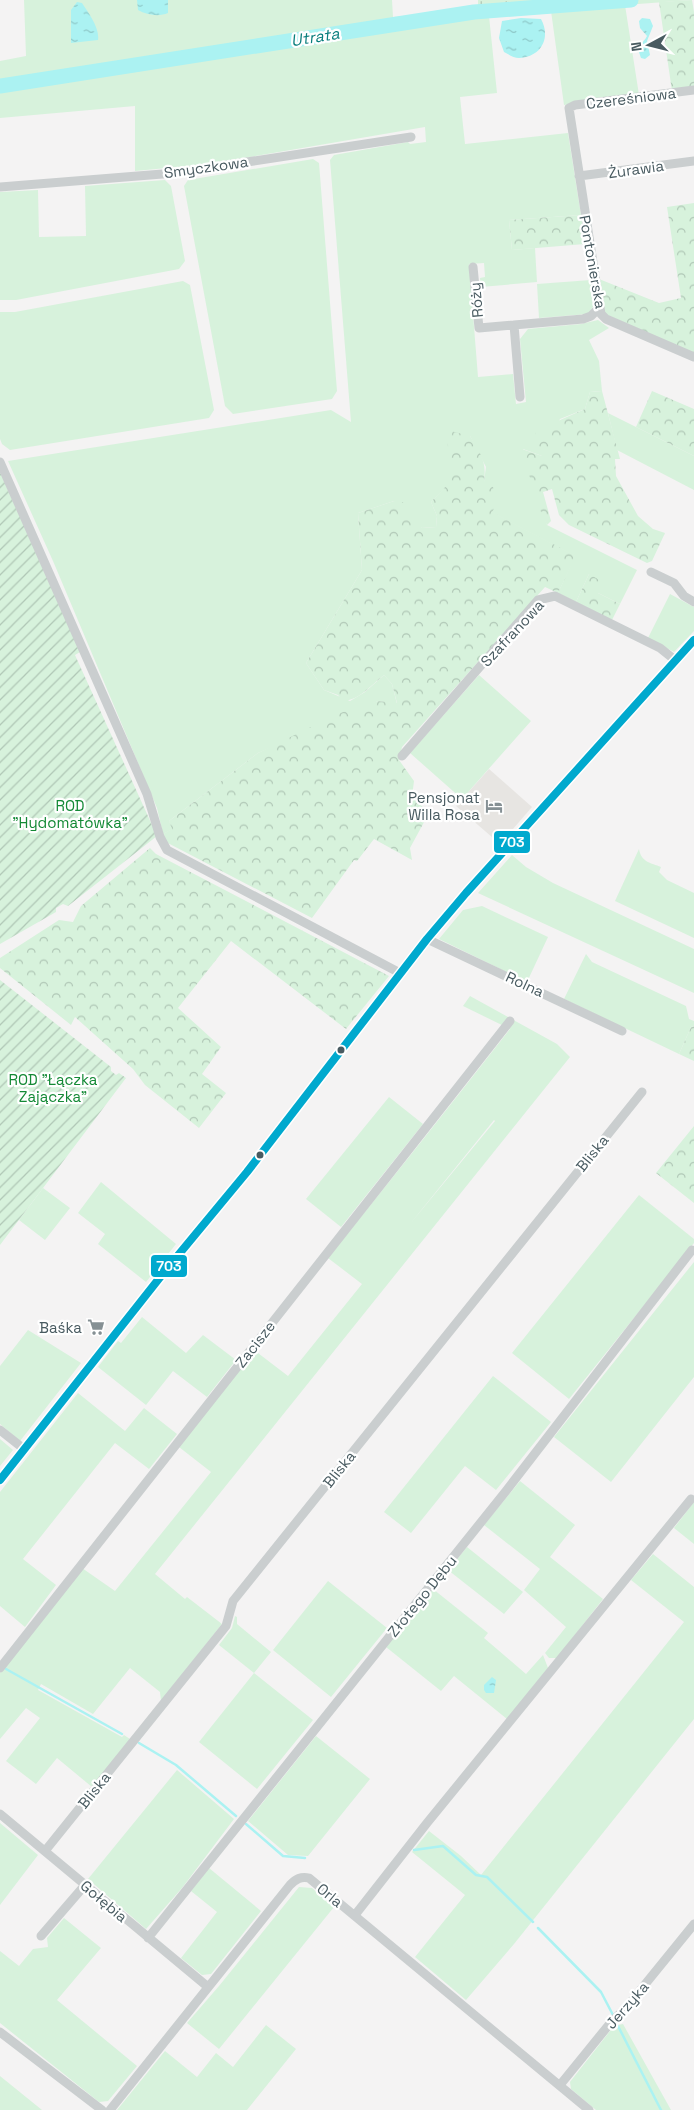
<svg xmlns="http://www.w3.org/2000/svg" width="694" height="2110" viewBox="0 0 694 2110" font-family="'Space Grotesk',sans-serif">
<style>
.commercial{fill:#e7e5e2}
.grass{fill:#d7f2dc;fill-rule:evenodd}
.forest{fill:url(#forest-crowns)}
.wetland{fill:url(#wetland-marsh)}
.garden{fill:url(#garden-furrows)}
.water{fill:url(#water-ripples)}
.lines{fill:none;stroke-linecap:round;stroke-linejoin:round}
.stream{stroke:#abf2f2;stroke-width:2.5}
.river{stroke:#abf2f2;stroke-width:15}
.minor{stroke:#cacecf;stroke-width:9}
.bus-1-casing{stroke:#fff;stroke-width:11}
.bus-1{stroke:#00a9ce;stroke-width:8}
.bus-dot{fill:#495b61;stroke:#fff;stroke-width:2}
.labels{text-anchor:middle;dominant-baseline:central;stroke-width:4.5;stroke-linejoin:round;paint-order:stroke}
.street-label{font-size:15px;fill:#495b61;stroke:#fff}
.poi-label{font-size:15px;fill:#495b61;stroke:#fff;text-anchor:end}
.park-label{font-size:15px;fill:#138935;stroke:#fff}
.water-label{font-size:16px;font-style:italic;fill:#097e7d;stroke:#fff}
.line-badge{stroke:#fff;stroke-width:2}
.badge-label{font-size:14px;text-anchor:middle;font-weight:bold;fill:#fff}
</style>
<defs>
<pattern id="forest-crowns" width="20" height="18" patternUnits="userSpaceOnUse" patternTransform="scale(1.25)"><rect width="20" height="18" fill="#d7f2dc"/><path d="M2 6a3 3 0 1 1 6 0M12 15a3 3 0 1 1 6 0" fill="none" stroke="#b0c7b6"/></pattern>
<pattern id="wetland-marsh" width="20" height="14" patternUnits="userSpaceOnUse" patternTransform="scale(1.25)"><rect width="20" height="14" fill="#d7f2dc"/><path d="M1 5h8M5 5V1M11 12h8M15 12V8" fill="none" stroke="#b0c7b6"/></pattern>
<pattern id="garden-furrows" width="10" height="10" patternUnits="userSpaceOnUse" patternTransform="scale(1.25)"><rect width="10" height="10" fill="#d7f2dc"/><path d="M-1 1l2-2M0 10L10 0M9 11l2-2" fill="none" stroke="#b0c7b6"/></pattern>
<pattern id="water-ripples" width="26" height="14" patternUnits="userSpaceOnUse" patternTransform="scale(1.25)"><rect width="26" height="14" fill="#abf2f2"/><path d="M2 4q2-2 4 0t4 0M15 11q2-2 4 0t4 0" fill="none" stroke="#8dc7c7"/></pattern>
</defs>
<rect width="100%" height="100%" fill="#f4f3f3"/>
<path class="commercial" d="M489 769 532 807 500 844 456 806Z"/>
<path class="grass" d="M24 0H392L393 17 578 0H691L625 5 639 95 564 105 551 11 489 16 497 93 460 97 465 144 568 133 581 215 509 220 512 250 535 248 537 282 481 287 480 278 485 277 484 263 469 264 478 377 513 374 516 404 526 402 520 339 528 329 581 324 598 320 609 328 589 340 599 361 602 391 590 392 585 409 560 419 542 456 523 449 547 525 637 570 620 604 598 593 589 574 576 602 558 593 575 556 491 512 484 481 486 467 470 436 451 482 431 502 437 516 436 527 422 528 394 501 358 513 362 570 306 663 324 690 350 701 365 692 384 675 392 684 397 704 378 701 258 753 169 821 173 829 163 834 157 808 53 561 8 461 331 410 351 422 330 160 334 155 408 142 410 144 426 142 425 127 209 164 135 171V106L0 118V61L26 56Z
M313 159 319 163 337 391 332 399 233 414 225 406 184 186 188 180Z
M165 180 171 186 185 261 179 269 16 300H0V192L38 190 39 237 86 236 85 186Z
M591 280 595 304 588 314 539 318 537 284Z
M183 281 190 285 214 410 209 418 10 450 2 444 0 439V312H15Z
M608 413 694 456V490L617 450Z
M670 594 694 607V631L674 652 648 638Z
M479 675 531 721 462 799 410 753Z
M639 849C641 862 651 863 661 867L659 872 667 880 694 893V938L615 901Z
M512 855 526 867 553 883 694 949V993L478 893Z
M482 906 548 937 527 982 439 939 463 910Z
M586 954 592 962 686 1006 689 1019 694 1021V1026L691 1027 679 1054 564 999Z
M470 996 557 1044 570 1057 155 1574 185 1599 187 1597 222 1624 161 1701 160 1692 130 1668 93 1714 41 1684 38 1690 122 1737 124 1735 130 1739 92 1787 57 1758 36 1784 6 1761 40 1718 26 1708 0 1739V1673L82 1568 115 1591 211 1472 179 1447 254 1350 288 1376 362 1284 328 1258C389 1182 450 1106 510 1029L463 1006ZM494 1120 495 1121 410 1224Z
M389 1097 423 1124 341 1227 306 1199Z
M101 1182 176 1244 146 1282 98 1244 105 1234 78 1213Z
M43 1188 70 1208 45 1240 19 1220Z
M639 1195 694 1239V1243L569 1399 512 1353Z
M694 1262V1377L611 1482 554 1437Z
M142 1317 186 1353 203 1335 236 1360 207 1397 173 1371 146 1405 98 1367 118 1341 121 1343Z
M28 1330 81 1363 20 1441 0 1424V1366Z
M493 1376 551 1422 496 1490 465 1466 411 1533 384 1512Z
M78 1393 125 1431 144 1408 177 1434 149 1469 115 1443 23 1559 56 1585 25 1627 0 1606V1492Z
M0 1439 13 1450 0 1466Z
M520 1481 575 1525 550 1557 603 1599 557 1658H549L545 1653 566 1627 524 1590 540 1569 484 1525Z
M694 1502V1544L674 1528Z
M467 1547 523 1592 504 1614 448 1570Z
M653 1554 694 1587V1719L514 1944 466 2000 415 1957 465 1895 412 1852 429 1831 461 1856 481 1875 684 1622 631 1580Z
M328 1581 387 1628 331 1697 273 1650Z
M433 1589 488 1633 484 1638 526 1674 543 1655 548 1668 507 1719 454 1676 441 1691 386 1647Z
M235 1616 237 1617V1624L271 1652 254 1673 313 1720 257 1789 199 1742 254 1673 219 1645 232 1628Z
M316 1736 370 1779 308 1856 288 1855 248 1821Z
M177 1770 234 1819 182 1888 146 1929 88 1879Z
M0 1823 38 1855 0 1905Z
M209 1868 261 1911 211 1974 202 1975 181 1958 217 1912 191 1891Z
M299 1887 312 1888 334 1907 219 2049 187 2023 219 1986Z
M64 1918 101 1948 57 2000 137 2066 108 2101 99 2102 0 2023V1951L19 1966 33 1949 48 1947 47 1938Z
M623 2024 671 2110H596L571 2089 570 2082 614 2026Z
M266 2025 296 2049 247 2110H117L165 2051 197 2077 216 2053 233 2067Z
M0 2076 42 2110H0Z"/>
<path class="forest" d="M692 0 694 12V88L672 91 659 2Z
M694 203V353L605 314 599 279 659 303 681 298 667 207Z
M581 215 585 244 512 250 509 220Z
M602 391 620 459H615L616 476 638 516 653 529 665 533 652 561 647 563 569 525 559 515 552 489 543 492 551 521 547 525 537 503 522 449 542 456 535 431 585 409 590 392Z
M652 391 694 409V456L636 427Z
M447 430 470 436C480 453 487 461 484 481L492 485 499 501 492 512 576 556 558 593 545 587 402 747 399 760 414 781 412 797 429 813 410 848 412 860 374 839 357 861 354 860 312 918 162 840 163 834 172 829 169 821 258 753 337 714 378 701 397 703 392 684 384 675C371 685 360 700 343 701L338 695 324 690 306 663 362 570 358 513 394 501 407 503 422 528 436 527 437 516 431 502 450 482Z
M589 574 603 582 598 593 620 604 612 620 576 602Z
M150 848 156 854 389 976 346 1029 231 941 178 1008 221 1047 202 1074 226 1093 199 1128 145 1085 133 1069 75 1017 71 1025 0 968V958L59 920 73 922 81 906Z
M694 1026V1061L679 1054 691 1027Z
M694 1126V1203L656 1173Z"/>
<path class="wetland" d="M478 0H578L478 8Z"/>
<path class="garden" d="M0 472 80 652 75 655 157 836 68 906 63 904 56 908V912L0 944Z
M0 980 111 1067V1071L116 1075 119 1073 126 1078 0 1245Z"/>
<path class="water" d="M137 0H168V13C159 17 147 15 138 10Z
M77 2 82 3C88 12 100 28 98 40L71 43V10Z
M521 18 541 19C551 37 542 57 519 58 514 58 508 54 504 52L499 38 502 21Z
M642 18 650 19 653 26 647 41 650 55 645 59 641 58C635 43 642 46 647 36L640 28 639 21Z
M492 1677 496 1680 494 1693H486L484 1690V1685Z"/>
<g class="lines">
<path class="stream" d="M6 1669 122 1734
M139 1743 176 1765 236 1816
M246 1824 283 1856 305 1858
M414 1850 443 1846 476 1875 487 1877 533 1922
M538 1928 601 1992 613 2015
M618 2026 661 2110"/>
<path class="river" d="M0 86 474 12 631 0"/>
<path class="minor" d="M694 90 575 105 569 108 601 314 606 319 694 357
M579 176 694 161
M0 187 175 173 411 137
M473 267 479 328 583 319 591 316 599 308
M514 325 520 397
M0 462 147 794 160 837 167 850 400 973
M651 572 674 583 684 596 694 602
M402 756 538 600 555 596 660 648 675 660
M427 939 622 1031
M0 1430 24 1449
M0 1480 165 1271 247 1172 427 939 466 893 694 640
M0 1668 510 1021
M0 1814 208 1987
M45 1851 226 1626 233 1601 642 1092
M355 1915 427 1823 691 1499
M41 1936 85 1885
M148 1938 506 1491 692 1250
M0 2032 102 2110
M560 2085 612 2021 625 2009 694 1924
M110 2110 290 1885C296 1879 301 1876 309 1878L589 2110"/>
<g class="bus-1-casing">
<path id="bus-1" d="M0 1480 165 1271 247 1172 427 939 466 893 694 640"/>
</g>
<use href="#bus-1" class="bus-1"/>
</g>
<defs>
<g id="hotel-bare" transform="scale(1.35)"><path d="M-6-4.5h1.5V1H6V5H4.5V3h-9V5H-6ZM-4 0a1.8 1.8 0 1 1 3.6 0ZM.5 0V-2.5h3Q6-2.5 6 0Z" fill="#859094" stroke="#fff" stroke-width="2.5" paint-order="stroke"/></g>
<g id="supermarket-bare" transform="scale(1.35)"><path d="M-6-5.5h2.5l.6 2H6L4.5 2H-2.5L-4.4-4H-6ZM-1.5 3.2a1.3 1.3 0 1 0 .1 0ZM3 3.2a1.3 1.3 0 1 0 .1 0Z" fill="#859094" stroke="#fff" stroke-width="2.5" paint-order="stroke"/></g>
</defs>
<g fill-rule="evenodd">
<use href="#hotel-bare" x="494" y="806"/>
<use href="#supermarket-bare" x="96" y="1327"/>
</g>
<g class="bus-dot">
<circle cx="341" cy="1050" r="4.5"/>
<circle cx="260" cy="1155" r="4.5"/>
</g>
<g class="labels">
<g class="street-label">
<text transform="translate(631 98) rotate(-7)">Czereśniowa</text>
<text transform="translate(206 167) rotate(-8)">Smyczkowa</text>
<text transform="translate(636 169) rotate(-8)">Żurawia</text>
<text transform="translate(593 262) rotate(80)">Pontonierska</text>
<text transform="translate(476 300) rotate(-95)">Róży</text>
<text transform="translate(512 633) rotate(-47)">Szafranowa</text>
<text transform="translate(525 984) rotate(25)">Rolna</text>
<text transform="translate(592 1153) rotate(-51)">Bliska</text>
<text transform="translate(255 1344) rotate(-52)">Zacisze</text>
<text transform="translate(339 1469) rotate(-51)">Bliska</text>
<text transform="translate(422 1596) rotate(-51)">Złotego Dębu</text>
<text transform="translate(94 1790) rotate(-51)">Bliska</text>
<text transform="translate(330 1895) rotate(39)">Orla</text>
<text transform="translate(104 1901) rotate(40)">Gołębia</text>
<text transform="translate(627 2005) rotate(-49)">Jerzyka</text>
</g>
<g class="poi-label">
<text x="480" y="797">Pensjonat<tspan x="480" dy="17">Willa Rosa</tspan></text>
<text x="82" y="1327">Baśka</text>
</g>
<g class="park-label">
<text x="70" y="805">ROD<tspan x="70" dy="17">"Hydomatówka"</tspan></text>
<text x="53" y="1079">ROD "Łączka<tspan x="53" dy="17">Zajączka"</tspan></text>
</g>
<g class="water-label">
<text transform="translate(315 37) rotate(-9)">Utrata</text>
</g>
</g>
<g class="line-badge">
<rect x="493" y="830" width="38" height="24" rx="5" fill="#00a9ce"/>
<rect x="150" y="1254" width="38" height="24" rx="5" fill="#00a9ce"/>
</g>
<g class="badge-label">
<text x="512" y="847">703</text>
<text x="169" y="1271">703</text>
</g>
<g transform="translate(649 45) rotate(263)" stroke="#ffffff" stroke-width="4" paint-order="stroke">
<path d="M0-4L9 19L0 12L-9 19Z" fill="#495b61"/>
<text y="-8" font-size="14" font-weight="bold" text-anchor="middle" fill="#495b61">N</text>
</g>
</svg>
